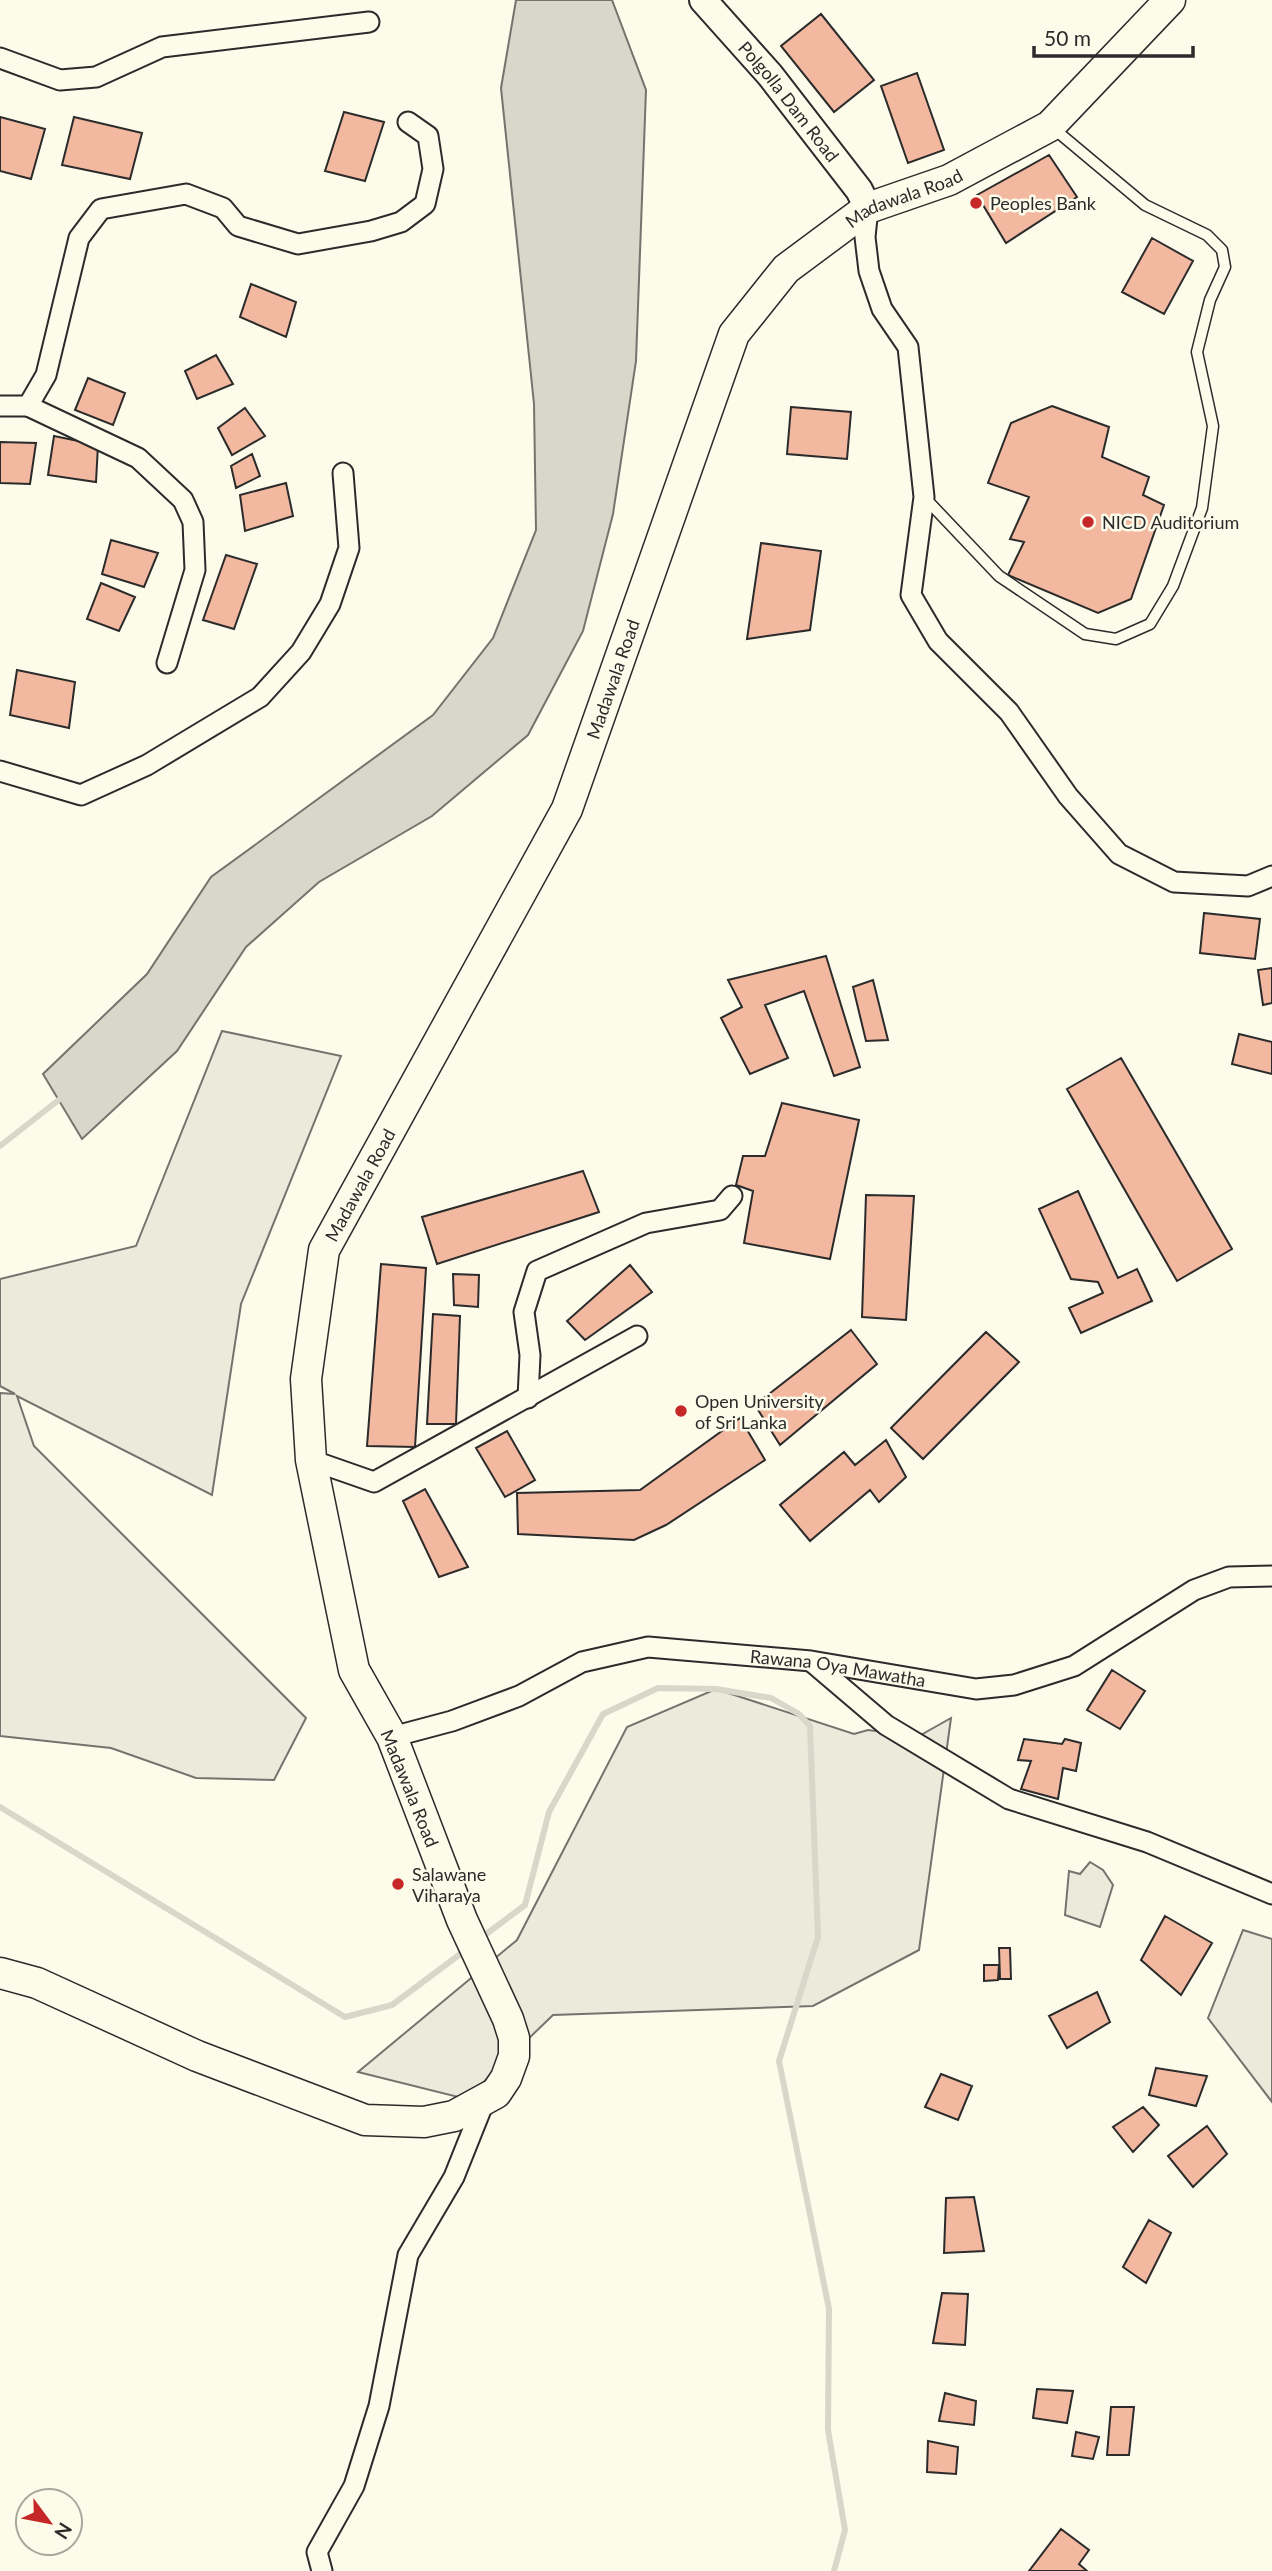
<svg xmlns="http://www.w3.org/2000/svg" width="1272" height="2571" viewBox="0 0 1272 2571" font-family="Lato,sans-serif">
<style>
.green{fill:#ecebdb;stroke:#74746e;stroke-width:2}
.water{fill:#d8d7c9;stroke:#74746e;stroke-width:2}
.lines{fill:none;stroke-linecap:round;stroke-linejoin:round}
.stream{stroke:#d8d7c9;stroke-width:6}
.building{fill:#f2b8a0;stroke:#2b2b2b;stroke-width:2}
.service-casing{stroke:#2b2b2b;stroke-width:13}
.minor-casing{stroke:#2b2b2b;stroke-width:23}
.secondary-casing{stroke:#2b2b2b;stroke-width:30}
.primary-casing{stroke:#2b2b2b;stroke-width:33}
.service{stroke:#fdfbea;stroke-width:10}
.minor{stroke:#fdfbea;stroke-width:19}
.secondary{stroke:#fdfbea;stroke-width:26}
.primary{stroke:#fdfbea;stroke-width:30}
.poi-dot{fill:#c62828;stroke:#fdfbea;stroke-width:2.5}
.labels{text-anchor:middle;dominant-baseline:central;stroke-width:5;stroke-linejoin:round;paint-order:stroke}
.street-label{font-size:18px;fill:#2b2b2b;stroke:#fdfbea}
.poi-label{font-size:18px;fill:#2b2b2b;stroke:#fdfbea;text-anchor:start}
</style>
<rect width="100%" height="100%" fill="#fdfbea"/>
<path class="green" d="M222 1031 341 1056 241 1304 212 1495 17 1396 34 1446 306 1718 274 1780 196 1778 111 1748 0 1736V1393L15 1394 0 1386V1279L136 1246Z
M716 1689 854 1734 868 1730 919 1736 951 1718 919 1950 813 2006 553 2015 466 2099 358 2072 517 1940 627 1727Z
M1090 1862 1103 1870 1113 1885 1100 1927 1065 1915 1069 1871 1080 1874Z
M1243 1930 1272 1939V2102L1208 2018Z"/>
<path class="water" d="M516 0H612L646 90 636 361 613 514 583 631 528 735 432 816 319 882 246 947 177 1051 82 1139 43 1074 147 974 211 877 433 715 493 638 536 530 534 404 501 88Z"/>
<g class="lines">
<path class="stream" d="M0 1146 65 1095
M0 1807 345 2017 392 2005 467 1949
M481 1938 525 1905 549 1812 603 1714 658 1688 716 1689 771 1698 799 1714 810 1726 818 1937 779 2061 829 2309 828 2430 845 2530 834 2571"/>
</g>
<path class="building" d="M821 14 874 80 834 112 781 46Z
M917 73 944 150 908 163 881 86Z
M344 112 384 122 365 181 325 171Z
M0 117 45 129 31 179 0 171Z
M74 117 142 133 130 179 62 165Z
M1049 155 1077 197 1006 243 977 195Z
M1152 238 1193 261 1164 314 1122 292Z
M251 284 296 302 286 337 240 317Z
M216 355 233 384 197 399 185 371Z
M88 378 125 393 113 425 75 410Z
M1052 406 1109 427 1102 457 1149 477 1143 495 1164 505 1131 599 1098 613 1008 575 1024 542 1010 539 1029 497 988 483 1011 423Z
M791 407 851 412 847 459 787 454Z
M245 408 265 436 232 455 218 428Z
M54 436 98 445 96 482 48 475Z
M0 442 36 443 30 484 0 483Z
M252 454 260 476 236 488 231 466Z
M286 483 293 516 245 531 240 495Z
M111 540 158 553 144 587 102 574Z
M761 543 821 551 810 630 747 639Z
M226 555 257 564 234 629 203 620Z
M101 583 135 597 119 631 87 619Z
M17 670 75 682 69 728 10 715Z
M1204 913 1260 919 1255 959 1200 953Z
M826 956 860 1067 834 1076 804 991 765 1005 788 1058 750 1074 721 1018 742 1007 728 980Z
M1272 968V1003L1263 1005 1258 970Z
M873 980 888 1040 866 1041 853 987Z
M1239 1034 1272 1042V1074L1232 1064Z
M1121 1058 1232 1249 1177 1281 1067 1089Z
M782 1103 859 1120 830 1259 744 1243 753 1191 736 1185 743 1156H765Z
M583 1171 599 1212 437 1264 422 1217Z
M1078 1191 1118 1278 1137 1269 1152 1301 1081 1333 1069 1308 1103 1293 1098 1282 1071 1279 1039 1209Z
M866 1195 914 1196 906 1320 862 1317Z
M381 1264 426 1268 415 1447 367 1446Z
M630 1265 652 1292 585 1340 567 1321Z
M453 1274 479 1275 478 1307 454 1305Z
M433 1314 460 1316 456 1424H427Z
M851 1330 877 1364 780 1445 755 1405Z
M986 1332 1019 1362 923 1459 891 1428Z
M740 1418 765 1460 666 1525 634 1540 518 1534 517 1493 640 1490Z
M507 1431 535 1480 505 1497 476 1448Z
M886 1440 906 1477 879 1502 870 1490 810 1541 780 1505 844 1452 855 1465Z
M425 1489 468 1567 439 1577 403 1501Z
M1112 1670 1145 1691 1120 1729 1087 1710Z
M1024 1739 1062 1744 1065 1739 1081 1743 1076 1771 1063 1768 1058 1799 1021 1789 1031 1761 1018 1760Z
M1165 1916 1212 1943 1181 1995 1141 1960Z
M999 1948H1010L1011 1979H1000Z
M984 1965H999L998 1980 984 1981Z
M1097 1992 1110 2022 1067 2048 1049 2016Z
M1156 2068 1207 2076 1196 2106 1149 2095Z
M941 2074 972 2086 958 2120 925 2107Z
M1143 2107 1159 2125 1133 2152 1113 2127Z
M1207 2126 1227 2154 1193 2187 1168 2156Z
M974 2197 984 2251 944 2253 946 2198Z
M1149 2220 1171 2233 1146 2283 1123 2267Z
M942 2293 968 2294 965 2345 933 2343Z
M1037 2389 1073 2391 1067 2423 1033 2418Z
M945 2393 976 2401 974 2425 939 2421Z
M1111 2407H1134L1129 2455H1107Z
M1076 2432 1099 2437 1093 2459 1072 2456Z
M928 2441 958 2447 956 2474 927 2472Z
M1061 2529 1089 2550 1079 2564 1087 2571H1029Z"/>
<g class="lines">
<g class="service-casing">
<path id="service" d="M924 497 999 576 1085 634 1116 639 1150 624 1173 586 1202 508 1213 426 1197 352 1210 300 1225 267 1222 250 1207 235 1145 205 1053 128"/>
</g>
<g class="minor-casing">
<g id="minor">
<path d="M0 58 60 80 96 77 162 47 369 22"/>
<path d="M868 208 865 237 869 271 882 309 908 347 924 497 911 595 938 641 1009 712 1068 796 1119 854 1174 882 1248 886 1272 876"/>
<path d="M0 406H28L46 375 79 238 101 209 186 194 223 208 238 226 298 244 371 231 401 222 425 204 433 169 428 136 408 122"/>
<path d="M28 406 138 458 183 500 193 522 195 570 167 663"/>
<path d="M0 771 81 795 147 765 260 697 301 652 330 604 349 548 343 473"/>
<path d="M528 1398 530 1355 524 1312 537 1271 646 1223 720 1210 732 1196"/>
<path d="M311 1460 374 1482 637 1336"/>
<path d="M812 1662 886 1725 1009 1799 1147 1842 1272 1894"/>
<path id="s1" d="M392 1737 452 1721 519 1696 582 1662 648 1647 811 1661 976 1689 1014 1685 1074 1666 1194 1590 1229 1577 1272 1576"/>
<path d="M322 2571 317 2552 354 2486 379 2406 408 2255 454 2177 484 2102"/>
</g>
</g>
<g class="secondary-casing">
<g id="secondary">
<path id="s2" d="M703 0 770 75 859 190 868 208"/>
</g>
</g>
<g class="primary-casing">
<g id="primary">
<path id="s3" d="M0 1973 37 1983 197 2056 365 2120 424 2122 454 2116 496 2093 506 2078 514 2056V2038L508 2019 462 1920 392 1737 354 1670 311 1460 306 1379 324 1250 567 809 734 334 786 269 868 208 949 180 1050 126 1170 0"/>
</g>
</g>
<use href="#service" class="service"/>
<use href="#minor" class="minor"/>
<use href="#secondary" class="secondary"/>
<use href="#primary" class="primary"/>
</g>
<g class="poi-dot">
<circle cx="976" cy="203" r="7"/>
<circle cx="1088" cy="522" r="7"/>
<circle cx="681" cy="1411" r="7"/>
<circle cx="398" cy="1884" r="7"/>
</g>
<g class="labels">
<g class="street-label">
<text stroke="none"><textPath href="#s2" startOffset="133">Polgolla Dam Road</textPath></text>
<text stroke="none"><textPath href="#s3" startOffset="2648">Madawala Road</textPath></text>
<text stroke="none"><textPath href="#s3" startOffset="2060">Madawala Road</textPath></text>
<text stroke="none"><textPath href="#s3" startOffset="1493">Madawala Road</textPath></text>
<text stroke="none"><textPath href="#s1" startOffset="464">Rawana Oya Mawatha</textPath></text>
<text transform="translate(410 1788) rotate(68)">Madawala Road</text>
</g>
<g class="poi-label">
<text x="990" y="203">Peoples Bank</text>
<text x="1102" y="522">NICD Auditorium</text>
<text x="695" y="1401">Open University<tspan x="695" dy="21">of Sri Lanka</tspan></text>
<text x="412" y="1874">Salawane<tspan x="412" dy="21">Viharaya</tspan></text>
</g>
</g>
<g transform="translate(49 2522) rotate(122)"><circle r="33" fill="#fdfbea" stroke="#a9a89e" stroke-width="2"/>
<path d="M0-5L12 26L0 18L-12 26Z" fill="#c62828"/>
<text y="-10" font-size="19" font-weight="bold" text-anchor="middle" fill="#2b2b2b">N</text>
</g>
<path d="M1034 46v10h159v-10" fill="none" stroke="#2b2b2b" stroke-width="3.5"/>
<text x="1044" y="46" font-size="21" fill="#2b2b2b" stroke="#fdfbea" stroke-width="5" paint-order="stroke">50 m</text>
</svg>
